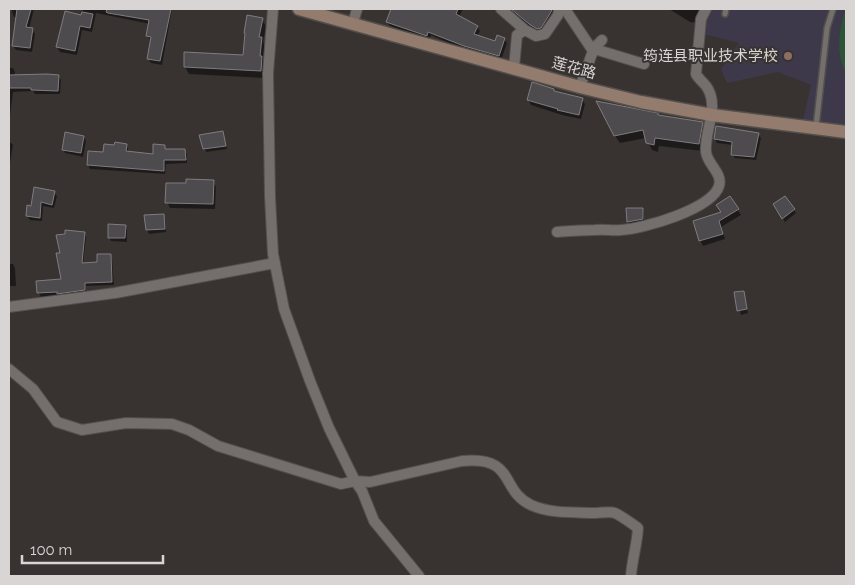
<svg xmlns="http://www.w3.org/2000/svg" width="855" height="585" viewBox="0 0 855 585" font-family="Raleway,'Noto Sans SC',sans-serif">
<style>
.education{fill:#3d394a}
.green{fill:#2c5437}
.shadow{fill:#0007}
.building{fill:#4e4b4f;stroke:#7f7c81}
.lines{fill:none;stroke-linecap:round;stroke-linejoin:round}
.service-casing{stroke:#534f4d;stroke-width:8}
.minor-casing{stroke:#534f4d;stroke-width:12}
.secondary-casing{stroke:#534f4d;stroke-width:15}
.service{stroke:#746e6c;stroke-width:5}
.minor{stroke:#746e6c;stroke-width:10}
.secondary{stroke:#937b6d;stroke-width:12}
.education-dot{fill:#8d6e63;stroke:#383331;stroke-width:2}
.labels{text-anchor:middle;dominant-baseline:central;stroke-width:4;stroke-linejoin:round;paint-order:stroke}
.poi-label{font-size:15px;fill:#d8d5d4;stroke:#383331;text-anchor:end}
.street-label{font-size:15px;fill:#d8d5d4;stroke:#383331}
</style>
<rect width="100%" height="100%" fill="#383331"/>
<path class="education" d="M709 9H846V125L803 120 811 85 778 72 727 83 721 69 739 43 704 34 706 16Z"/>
<path class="green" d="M846 9V73C835 53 839 29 846 9Z"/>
<path class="shadow" d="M13 9H34L29 29H32L35 34 32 52 16 50 13 46 17 18 14 17 12 12Z
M83 9H172L162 65 151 63 148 58 152 41 147 36 150 24 96 13 92 32 82 30 77 55 60 52 57 47 81 17Z
M392 9H463L459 17 477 26 480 31 477 36 496 42 504 39 507 43 501 60 467 51 431 35 429 40 390 26 387 22Z
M504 9H556L545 35 535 32Z
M669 9H707L700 23 690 22Z
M262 19 266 26 263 42 265 45 263 60 266 64 265 78 189 74 185 67 244 56Z
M9 68H13L15 72 14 76H58L61 80 60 94H35L33 91 13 92 9 123Z
M554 90 555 92 582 99 585 104 581 119 562 115 531 105 528 99Z
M659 117 702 123 707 130 703 151 659 146 658 152 652 150 646 138 620 143 615 136Z
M223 133 227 149 206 152 201 136Z
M758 134 761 138 756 160 735 158 732 154 733 145 717 143 715 139Z
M84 137 86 141 83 157 65 153 63 149Z
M9 141 13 145 10 163 9 162Z
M126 145 128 149V152L154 156 164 146 167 151 184 150 187 154V163L166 164 165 174 90 169 88 165 104 153Z
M213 181 216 187 215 209 170 208 167 202Z
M54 192 57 196 54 208 43 206 42 221 30 220 27 216 32 207Z
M730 197 741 215 721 227 725 239 703 246 700 240 722 213Z
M774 205 794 210 796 213 785 222Z
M642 209 644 213V223L630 226 628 222V210Z
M163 215 165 219 166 232 149 234 147 230 146 216Z
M125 226 127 230V242L111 241 109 237Z
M84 233 86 237 83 264 98 263 110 255 112 259 114 285 86 286V293L60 297 59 295 41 297 39 293 38 282 62 280 61 254Z
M9 246 10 264H13L15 268 16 286H9Z
M743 292 748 313 741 315 735 293Z"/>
<path class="building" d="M17 9H31L26 27 33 28 30 48 12 46Z
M107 9H171L160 61 147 59 151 37 146 36 149 20 108 13 106 12Z
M391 9H458L456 14 478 26 474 34 495 41 497 35 505 38 499 56 464 46 428 32 427 36 386 22Z
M511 9H552L551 12 541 28 537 29 529 24Z
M65 11 81 15 82 12 93 14 90 28 80 26 75 51 56 47Z
M247 15 263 18 259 37H262L260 56H262L261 71 184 67V52L243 55 245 33H244Z
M47 74 59 75 58 91 31 90V88H9V75Z
M532 82 554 89V91L583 98 579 115 557 110 558 109 527 100Z
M596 101 658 113V115L703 122 699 144 655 138 654 145 646 143 643 130 614 136Z
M716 126 759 133 754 157 731 155 732 142 714 139Z
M223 131 226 146 203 149 199 135Z
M65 132 84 136 81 153 62 150Z
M115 142 127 144 126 151 153 154V144L165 145V149H185L186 160H164V171L87 165 88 151 103 152 104 144 114 145Z
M186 179 214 180 213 204 165 203 166 183H186Z
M34 187 55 191 52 205 41 202 40 218 26 216 27 205 31 206Z
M730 196 739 209 719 221 723 234 699 241 693 221 721 212 716 205Z
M785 196 795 209 782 219 773 204Z
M626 208H643V219L627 222Z
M164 214 165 229 146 230 144 215Z
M108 224 126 225 125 238H108Z
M65 230 85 232 82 263 97 262V254H111L112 282 85 283V290L57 294V292L37 293 36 281 61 279 56 253H60L56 235 65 234Z
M744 291 747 309 737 311 734 292Z"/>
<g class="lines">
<g class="service-casing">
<path id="service" d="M725 14 726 9
M816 127 827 28 833 9"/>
</g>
<g class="minor-casing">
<path id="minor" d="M273 9 268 73 270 197 273 254 284 309 310 381 329 428 355 481 362 491 374 521 419 576
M501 9 525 30 517 35 514 68
M565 9 591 48 644 64
M353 23 357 9
M525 30 536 36 545 34 558 15 559 9
M580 87 594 48 602 40
M557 232C570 231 582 230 595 230 604 229 613 231 621 230 643 229 712 209 719 186 723 173 707 164 706 152 704 131 719 109 708 89 705 83 699 80 696 74L701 19 706 9
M9 307 115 293 275 263
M9 369 33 389 57 422 82 430 126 423 172 424 189 430 218 446 341 484 355 481 370 482 462 461C517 456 499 490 531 505 551 514 575 512 596 513 602 513 610 511 615 513 623 517 631 523 638 528 637 545 632 560 631 576"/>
</g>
<g class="secondary-casing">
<path id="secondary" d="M299 9 580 87 641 102 712 115 846 132"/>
</g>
<use href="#service" class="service"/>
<use href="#minor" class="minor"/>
<use href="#secondary" class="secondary"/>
</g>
<circle class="education-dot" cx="788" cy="56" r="5"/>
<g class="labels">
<g class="poi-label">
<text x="778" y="56">筠连县职业技术学校</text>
</g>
<g class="street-label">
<text transform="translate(574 68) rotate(15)">莲花路</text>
</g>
</g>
<rect width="855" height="585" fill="none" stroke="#d8d5d4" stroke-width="20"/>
<path d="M22 555v8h141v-8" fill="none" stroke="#d8d5d4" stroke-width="2.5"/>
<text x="30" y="555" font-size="15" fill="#d8d5d4" stroke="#383331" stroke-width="4" paint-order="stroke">100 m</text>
</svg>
